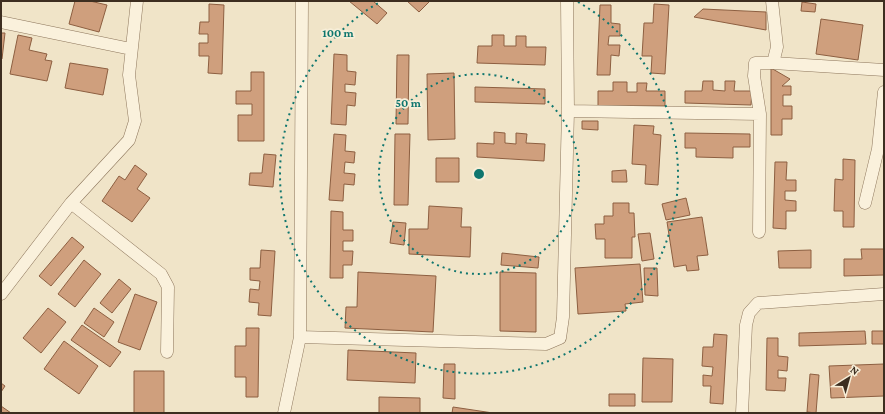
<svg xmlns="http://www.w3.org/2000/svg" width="885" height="414" viewBox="0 0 885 414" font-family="'Crimson Pro',serif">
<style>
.building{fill:#cf9f7d;stroke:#8d5f41}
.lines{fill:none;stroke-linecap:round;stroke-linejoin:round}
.minor-casing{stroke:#8d765c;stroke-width:13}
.minor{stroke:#faf1dc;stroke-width:12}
.ring{fill:none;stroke:#0f766e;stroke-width:2;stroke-dasharray:2 4}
.centre{fill:#0f766e;stroke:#f7eed8;stroke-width:2}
.ring-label{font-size:12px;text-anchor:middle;font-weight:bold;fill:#0f766e;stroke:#f7eed8;stroke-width:3.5;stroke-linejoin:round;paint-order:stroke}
</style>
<rect width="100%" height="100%" fill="#f0e4c8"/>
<path class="building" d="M75 1H90L107 5 99 32 69 24Z
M349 1H373L387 13 377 24Z
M407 1H430L419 12Z
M802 2 816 4 815 12 801 11Z
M209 4 224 5 222 74 208 73 209 56H199V43H208V34H199L200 22H209Z
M654 4 669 5 665 74 651 73 652 56H642L644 23H653Z
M600 5H611V23L620 24V36H609L608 45H620L619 56 611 55 610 75H597Z
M703 9 766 12V30L694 17Z
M821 19 863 25 858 60 816 54Z
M1 33H5L2 59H1Z
M18 35 32 38 29 50 47 54 45 60 52 61 47 81 10 74Z
M492 35H504V46H516V36H526V47H546L545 65 477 63 478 46H492Z
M334 54 347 55V71L356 72 355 85 345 84V92L356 93 355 106 347 105 346 125 331 124Z
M397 55H409L408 124H396Z
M70 63 108 69 103 95 65 88Z
M771 68 790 79 782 86H791V95H783V106H792V119H782V135H771Z
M251 72H264V141H238V115H252V104H236V91H251Z
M454 73 455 139 428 140 427 74Z
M703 81H713V90L725 91V81H735L734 91H752L751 105 685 103V91H702Z
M613 82H627V92H637V83H647L646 91H665V106H598V91H613Z
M475 87 545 89V104L475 102Z
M582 121H598V130L582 129Z
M634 125 654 126 653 134 661 135 658 185 645 184 646 165 632 164Z
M494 132 505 133V143L516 144V133L527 134 526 143 545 144 544 161 477 157V143L494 144Z
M685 133 750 134V147H733V158L696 157V148H685Z
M334 134 346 135 345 151 355 152 354 163 345 162 344 173 355 174 354 185 344 184 343 201 329 200Z
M395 134H410L408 205H394Z
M264 154 276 155 273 187 249 185 250 173H262Z
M436 158H459V182H436Z
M843 159 855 160 854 227H843V211H834L835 179 843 180Z
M775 162H787L786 180H796V191H785V200L796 201V211H786V229L773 228Z
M135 165 147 174 137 189 150 198 132 222 102 201 119 176 125 180Z
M626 170 627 182H612V171Z
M686 198 690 215 666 220 662 204Z
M613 203H629V213H634L635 237H632V258H605V239H596L595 224H604V216H613Z
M429 206 462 208 461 227H471L470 257 409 254V229H428Z
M331 211 343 212V230H353V241H343V251H353L352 265H343V278H330Z
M702 217 708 255 697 256 699 270 687 271 686 265 674 267 667 222Z
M393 222 406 223 404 245 390 243Z
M650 233 654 259 642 261 638 234Z
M72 237 84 247 51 286 39 276Z
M861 249H884V275L844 276V259H862Z
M261 250 275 251 271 316 258 315 259 303 249 302 250 289 259 290 260 281 250 280V268H260Z
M811 250V268H779L778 251Z
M502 253 539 257 538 268 501 265Z
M84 260 101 274 75 307 58 294Z
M640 264 643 302 625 304 626 311 578 314 575 268Z
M644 268H657L658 296 645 295Z
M358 272 436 276 433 332 345 328 346 307H357Z
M500 272 536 273V332L500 331Z
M119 279 131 289 112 313 100 303Z
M135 294 157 302 140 350 118 342Z
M48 308 66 322 41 353 23 338Z
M94 308 114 322 104 337 84 323Z
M82 325 121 352 110 367 71 340Z
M246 328H259L258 397H246V377H235V346H246Z
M865 331 866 344 799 346V333Z
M872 331H884V344H872Z
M714 334 727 335 723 404 710 403 711 386H703V375L712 376 713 367 702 366 703 347H713Z
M767 338H778V356L788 357 787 371 778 370V378H786L785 391 766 390Z
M64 341 98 366 79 394 44 369Z
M348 350 416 353 415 383 347 380Z
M643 358 673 359 672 402H642Z
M444 364H455V399L443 398Z
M884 364V396L831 398 829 366Z
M134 371H164V413H134Z
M810 374 819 375 816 413 807 412Z
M1 383 5 386 1 392Z
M609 394H635V406H609Z
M379 397 420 398V413H379Z
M1 406 11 413H1Z
M453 407 493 413H452Z"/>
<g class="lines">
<g class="minor-casing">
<path id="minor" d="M1 22 131 49
M773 63 884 70
M568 111 760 114
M71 203 161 274 168 287 167 352
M865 203 878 149 884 92
M759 232 760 114 754 76 755 63H773L777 47 772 1
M1 294 71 203 129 140 135 121 129 75 137 1
M300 337 546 344 560 338 563 317 568 111 567 1
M284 413 300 337 302 1
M742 413 746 325 749 313 758 303 884 294"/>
</g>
<use href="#minor" class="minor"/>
</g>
<g class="ring">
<circle cx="479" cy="174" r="100"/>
<path d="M578 2A199 199 0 1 1 380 2"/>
</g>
<circle cx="479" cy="174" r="6" class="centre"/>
<g class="ring-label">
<text x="338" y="37">100 m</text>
<text x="408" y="107">50 m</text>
</g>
<rect width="885" height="414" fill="none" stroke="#3d2e20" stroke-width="4"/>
<g transform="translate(849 378) rotate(37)" stroke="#f7eed8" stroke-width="3" paint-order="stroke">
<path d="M0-3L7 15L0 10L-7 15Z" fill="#3d2e20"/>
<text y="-6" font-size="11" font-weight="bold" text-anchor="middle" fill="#3d2e20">N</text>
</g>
</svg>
